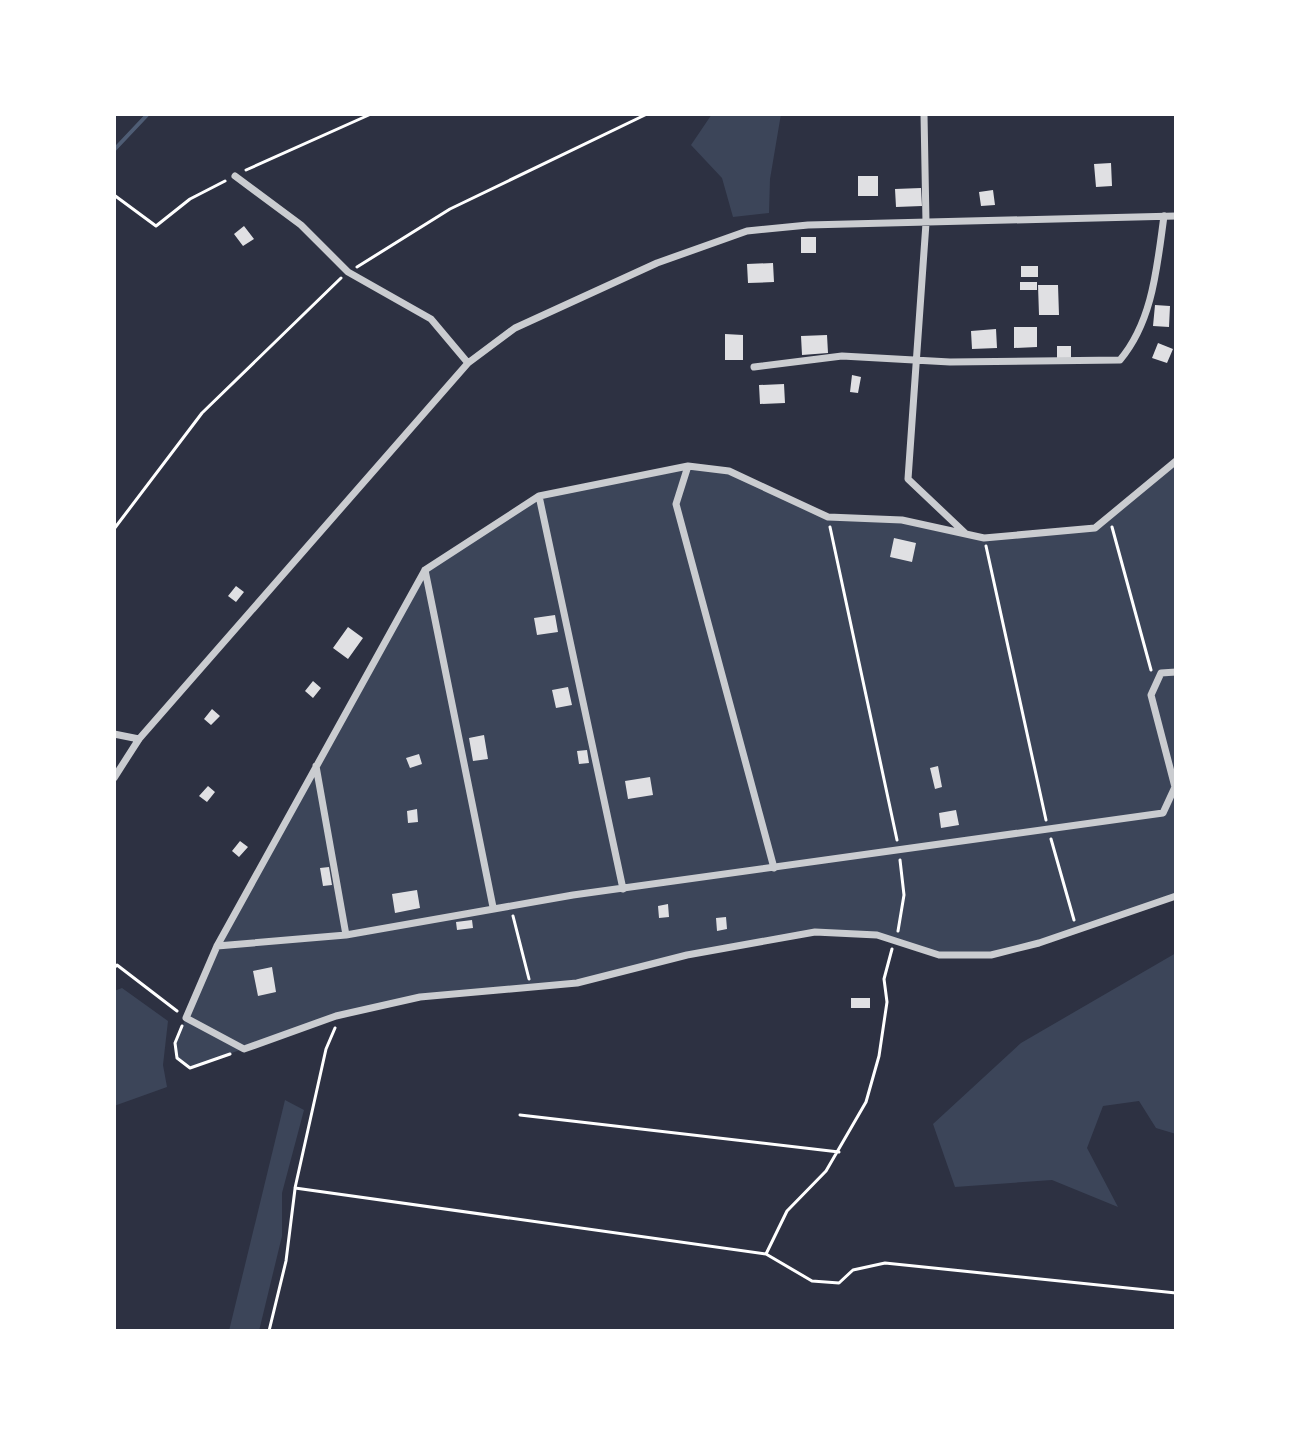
<svg xmlns="http://www.w3.org/2000/svg" width="1290" height="1445" viewBox="0 0 1290 1445" font-family="Barlow,sans-serif">
<style>
.green{fill:#3c4559}
.lines{fill:none;stroke-linecap:round;stroke-linejoin:round}
.stream{stroke:#4f5d75;stroke-width:4}
.building{fill:#e0e0e3}
.path{stroke:#fff;stroke-width:3}
.minor{stroke:#caccd0;stroke-width:7}
</style>
<rect width="100%" height="100%" fill="#2d3142"/>
<path class="green" d="M712 114H781L770 179 769 213 733 217 722 178 691 145Z
M1176 461V896L1172 898 991 955H939L877 935 815 932 687 955 577 983 420 997 293 1031 190 1068 177 1058 175 1043 217 946 425 570 539 496 688 466 729 471 828 517 902 520 984 538 1095 528Z
M1176 953V1134L1156 1128 1139 1101 1103 1106 1087 1148 1118 1207 1052 1180 955 1187 933 1124 1021 1043Z
M122 988 168 1021 163 1065 167 1087 114 1106V991Z
M285 1100 304 1110 282 1193V1236L259 1331H229Z"/>
<g class="lines">
<path class="stream" d="M114 150 148 114"/>
</g>
<path class="building" d="M1111 163 1112 186 1096 187 1094 164Z
M858 176H878V196H858Z
M921 188 922 206 896 207 895 189Z
M993 190 995 205 981 206 979 192Z
M244 226 254 239 243 246 234 234Z
M801 237H816V253H801Z
M773 263 774 282 748 283 747 264Z
M1021 266H1038V277H1021Z
M1020 282H1037V290H1020Z
M1038 285H1058L1059 315H1039Z
M1155 305 1170 306 1169 327 1153 326Z
M1014 327H1037V347L1014 348Z
M996 329 997 348 972 349 971 331Z
M725 334 743 335V360H725Z
M827 335 828 353 802 355 801 336Z
M1158 343 1173 349 1167 363 1152 358Z
M1057 346H1071V358H1057Z
M852 375 861 377 858 393 850 392Z
M784 384 785 403 760 404 759 385Z
M894 538 916 543 912 562 890 557Z
M236 586 244 592 236 602 228 596Z
M555 615 558 632 537 635 534 618Z
M348 627 363 638 348 659 333 648Z
M313 681 321 688 313 698 305 691Z
M568 687 572 705 556 708 552 690Z
M212 709 220 716 211 725 204 719Z
M484 735 488 759 473 761 469 738Z
M587 750 589 763 579 764 577 751Z
M419 754 422 764 410 768 406 758Z
M938 766 942 787 935 789 930 768Z
M650 777 653 795 628 799 625 781Z
M208 786 215 792 207 802 199 796Z
M417 809 418 822 408 823 407 811Z
M956 810 959 825 941 828 939 813Z
M240 841 248 847 239 857 232 851Z
M329 867 332 885 323 886 320 868Z
M417 890 420 908 395 913 392 894Z
M668 904 669 917 659 918 658 906Z
M726 917 727 929 717 931 716 918Z
M472 920 473 928 457 930 456 922Z
M272 967 276 992 258 996 253 971Z
M851 998H870V1008H851Z"/>
<g class="lines">
<path class="path" d="M246 170 371 114
M114 195 156 226 190 199 225 181
M357 267 450 209 647 114
M830 527 897 840
M1112 527 1151 670
M114 529 202 413 341 278
M986 546 1046 820
M1051 839 1074 920
M513 916 529 979
M898 931 904 895 900 860
M114 968 117 965 177 1011
M182 1026 175 1043 177 1058 190 1068 230 1054
M335 1028 326 1049 295 1188 766 1254 812 1281 839 1283 853 1270 885 1263 1176 1293
M520 1115 839 1152
M766 1254 787 1211 826 1171 866 1102 879 1056 887 1002 884 979 892 949
M269 1331 286 1261 295 1189"/>
<path class="minor" d="M924 114 926 223 908 479 965 533
M235 176 301 225 348 272 431 319 468 363
M754 367 842 356 950 362 1120 360C1153 321 1157 266 1164 216
M1176 461 1095 528 984 538 902 520 828 517 729 471 688 466 539 496 425 570 217 946 186 1018 244 1049 336 1016 420 997 577 983 687 955 815 932 877 935 939 955H991L1039 943 1176 896
M688 466 676 504 774 868
M539 496 623 889
M425 570 493 907
M114 734 139 739
M316 766 346 935
M114 778 139 739 468 363 515 328 657 263 747 231 808 225 1176 216
M217 946 346 935 573 895 1163 813 1175 787 1151 695 1161 673 1176 672"/>
</g>
<rect width="1290" height="1445" fill="none" stroke="#ffffff" stroke-width="232"/>
</svg>
